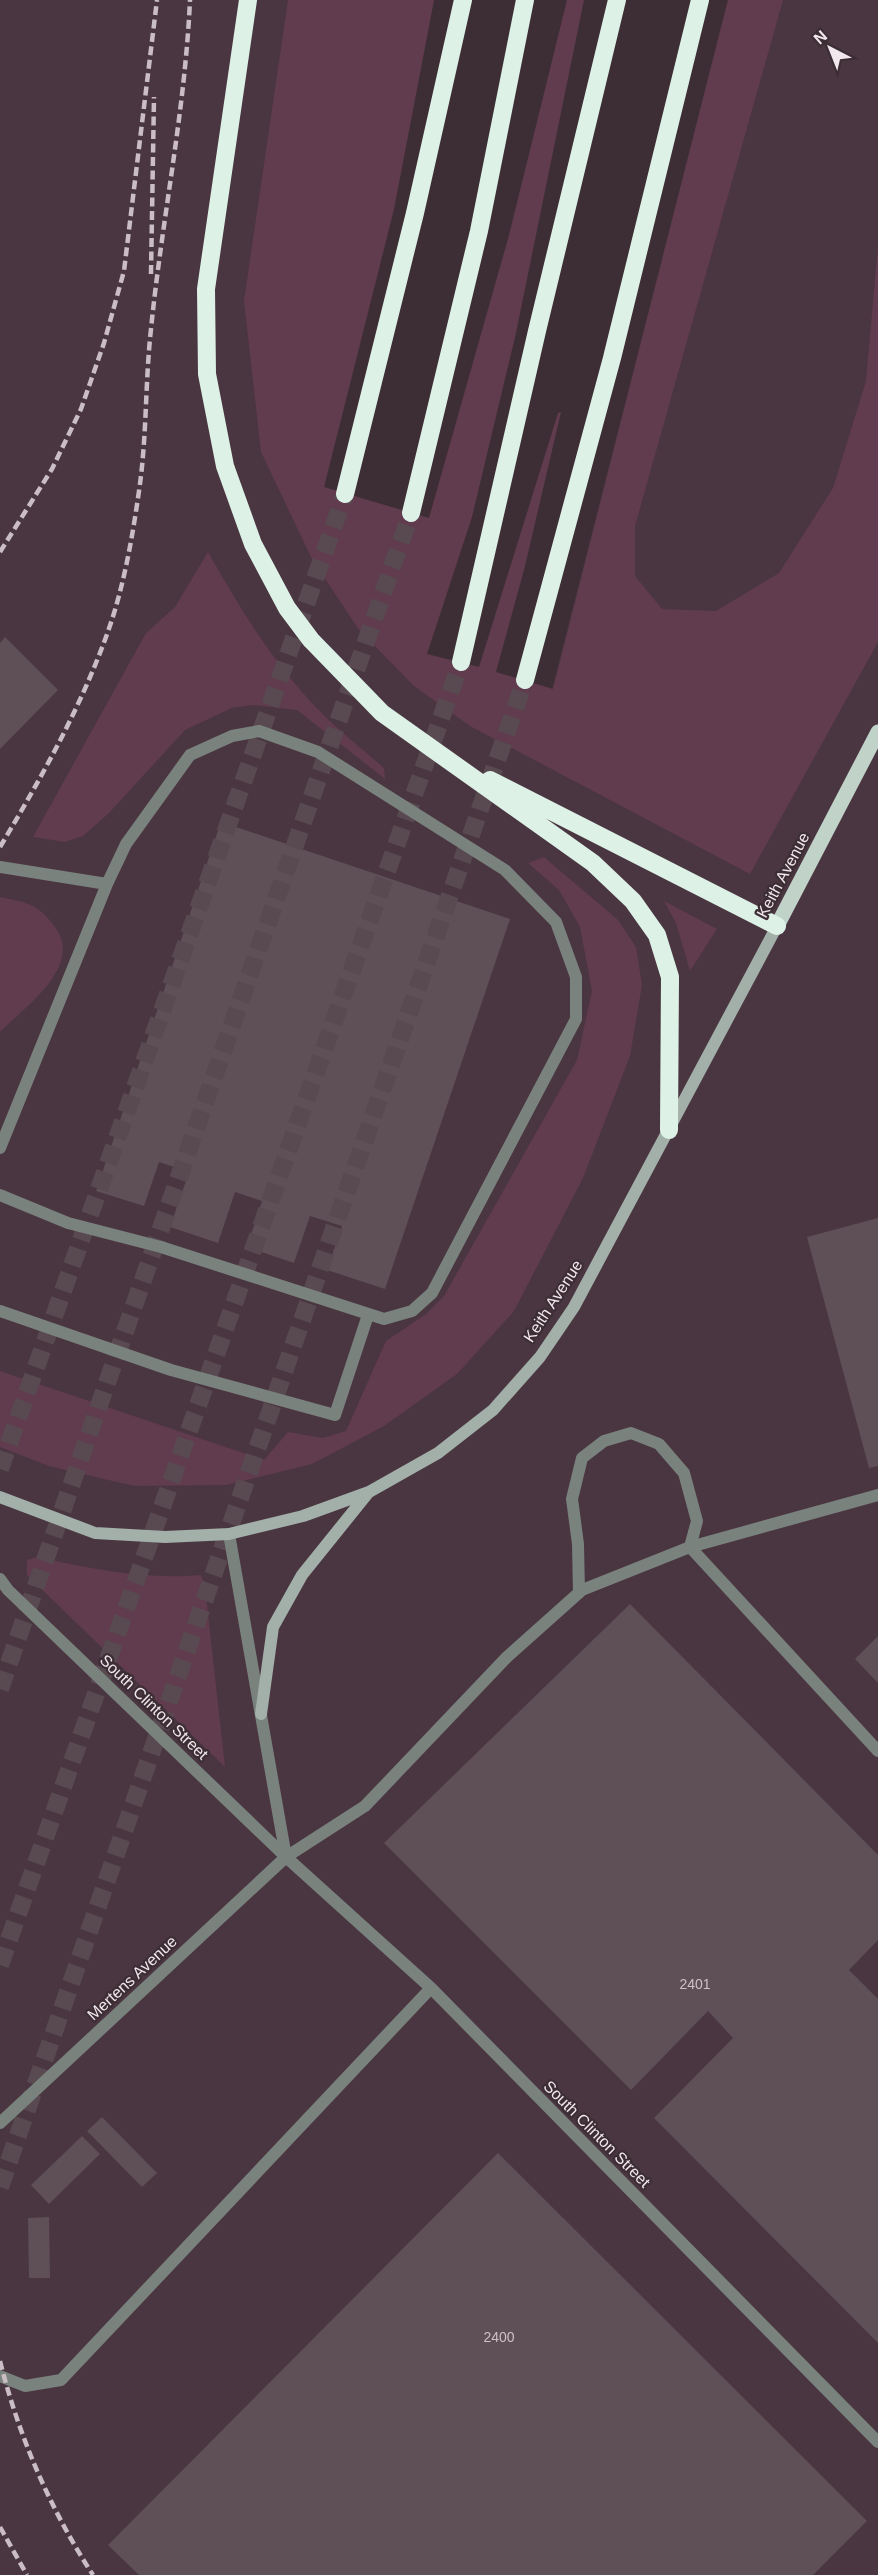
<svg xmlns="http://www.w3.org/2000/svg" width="878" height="2575" viewBox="0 0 878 2575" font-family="Helvetica,sans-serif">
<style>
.built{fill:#4a3640}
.green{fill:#613b4e}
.building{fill:#5f4f56}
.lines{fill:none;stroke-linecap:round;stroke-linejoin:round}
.highway-tunnel{stroke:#584a50;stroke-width:18;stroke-dasharray:18 9;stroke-linecap:butt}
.lane{stroke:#7a827e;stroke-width:12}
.street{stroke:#7a827e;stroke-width:12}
.secondary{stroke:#a3afa9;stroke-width:12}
.primary{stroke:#c1d2c9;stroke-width:15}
.highway{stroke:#ddf1e7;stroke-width:18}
.rail{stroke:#cabec4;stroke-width:4.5;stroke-dasharray:9 4.5;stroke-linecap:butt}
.labels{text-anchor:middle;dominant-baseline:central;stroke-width:4.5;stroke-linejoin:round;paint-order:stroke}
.number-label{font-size:14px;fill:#ccc1c6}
.street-label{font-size:16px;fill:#f1e7ec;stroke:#3d2e35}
</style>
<rect width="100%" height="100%" fill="#3d2e35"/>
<path class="built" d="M0 0H434L394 209 324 487 345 494 427 655 552 689 728 0H878V2575H0Z"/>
<path class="green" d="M288 0H434L394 209 324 487 429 518 509 235 567 0H584L516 333 472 517 427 654 479 667 558 413 561 412 525 566 496 672 553 689 728 0H783L635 526V576L662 609 716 611 779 573 833 488 866 381 878 245V642L750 874 470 726 414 686 359 630 312 559 261 452 244 301Z
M208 552C236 601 265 650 303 693 327 721 356 744 384 768L385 779 297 710 253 705 232 708 185 730 109 813 83 836 65 842 33 837 146 633 175 607Z
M544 857 618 920 636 947 642 985 630 1056 583 1178 514 1311 457 1374 384 1426 312 1464 226 1485 136 1486 121 1483 49 1466 0 1447V1371L264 1460 288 1432 323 1438 346 1431 386 1341 426 1314 444 1296 577 1060 592 991 580 927 559 890 528 863Z
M0 897C28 903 37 903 55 927 84 966 25 1007 0 1032Z
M664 901 717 929 690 971 676 923Z
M38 1557C92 1569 145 1580 201 1575L205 1587 225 1767 27 1575V1560Z"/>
<path class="building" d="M5 637 58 690 0 749V643Z
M221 822 510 919 385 1289 327 1270 342 1226 310 1216 294 1263 247 1247 262 1201 235 1192 218 1243 170 1227 189 1172 159 1162 144 1206 96 1191Z
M878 1218V1466L869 1468 807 1237Z
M630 1604 878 1855V1940L849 1970 878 1999V2343L654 2118 733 2038 708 2011 631 2090 384 1843Z
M878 1636V1683L855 1659Z
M102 2117 157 2173 142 2187 87 2131Z
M82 2136 100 2154 49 2204 31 2185Z
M498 2153 867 2521 813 2575H139L108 2545Z
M49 2217 50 2278H29L28 2218Z"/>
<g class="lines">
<path class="highway-tunnel" d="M0 1469 345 494
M0 1689 411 513
M0 1965 461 662
M0 2187 525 680"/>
<path class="lane" d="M0 867 107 884 126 844 190 755 232 736 259 731 318 752 505 870 556 922 576 977V1019L432 1293 412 1311 384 1319 161 1247 68 1223 0 1195
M0 1148 107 884
M0 1311 171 1370 335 1415 368 1315
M878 1495 690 1547 582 1590 507 1657 365 1806 286 1857 431 1988 878 2442
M579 1593 578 1544 572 1499 582 1458 604 1441 631 1433 659 1444 684 1473 697 1521 690 1547 878 1751
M0 2376 25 2386 61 2380 431 1988"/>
<path class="street" d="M229 1534 286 1857
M0 1579 8 1590 286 1857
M0 2123 286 1857"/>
<path class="secondary" d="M0 1497 95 1533 165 1537 229 1534 303 1516 369 1492 438 1453 493 1410 540 1357 574 1307 777 926
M261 1714 273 1627 302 1575 368 1493"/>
<path class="primary" d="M777 926 878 732"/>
<path class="highway" d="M248 0 206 289 207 374 225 466 253 544 287 608 311 640 382 713 593 863 633 901 657 935 670 977 669 1130
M345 494 415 213 463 0
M411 513 479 231 525 0
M461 662 537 331 617 0
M525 680 612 358 700 0
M490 780 777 926"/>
<path class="rail" d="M151 274 154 97
M0 552 52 469 81 409 104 343 124 271 157 0
M0 847C40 780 79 711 106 637 123 591 132 540 139 491 147 437 145 383 151 329 162 219 185 111 190 0
M0 2361C19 2437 50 2509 93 2575
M0 2527 27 2575"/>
</g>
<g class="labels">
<g class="number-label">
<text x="695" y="1984">2401</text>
<text x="499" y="2337">2400</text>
</g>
<g class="street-label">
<text transform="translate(783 875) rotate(-62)">Keith Avenue</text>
<text transform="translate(553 1301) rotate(-57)">Keith Avenue</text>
<text transform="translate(154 1707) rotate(44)">South Clinton Street</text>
<text transform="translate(132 1978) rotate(-43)">Mertens Avenue</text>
<text transform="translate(597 2134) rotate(45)">South Clinton Street</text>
</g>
</g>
<g transform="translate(830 48) rotate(318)" stroke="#3d2e35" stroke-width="4.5" paint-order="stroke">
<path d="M0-4.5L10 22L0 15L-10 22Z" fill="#f1e7ec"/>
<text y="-9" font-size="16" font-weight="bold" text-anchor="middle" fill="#f1e7ec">N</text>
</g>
</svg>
